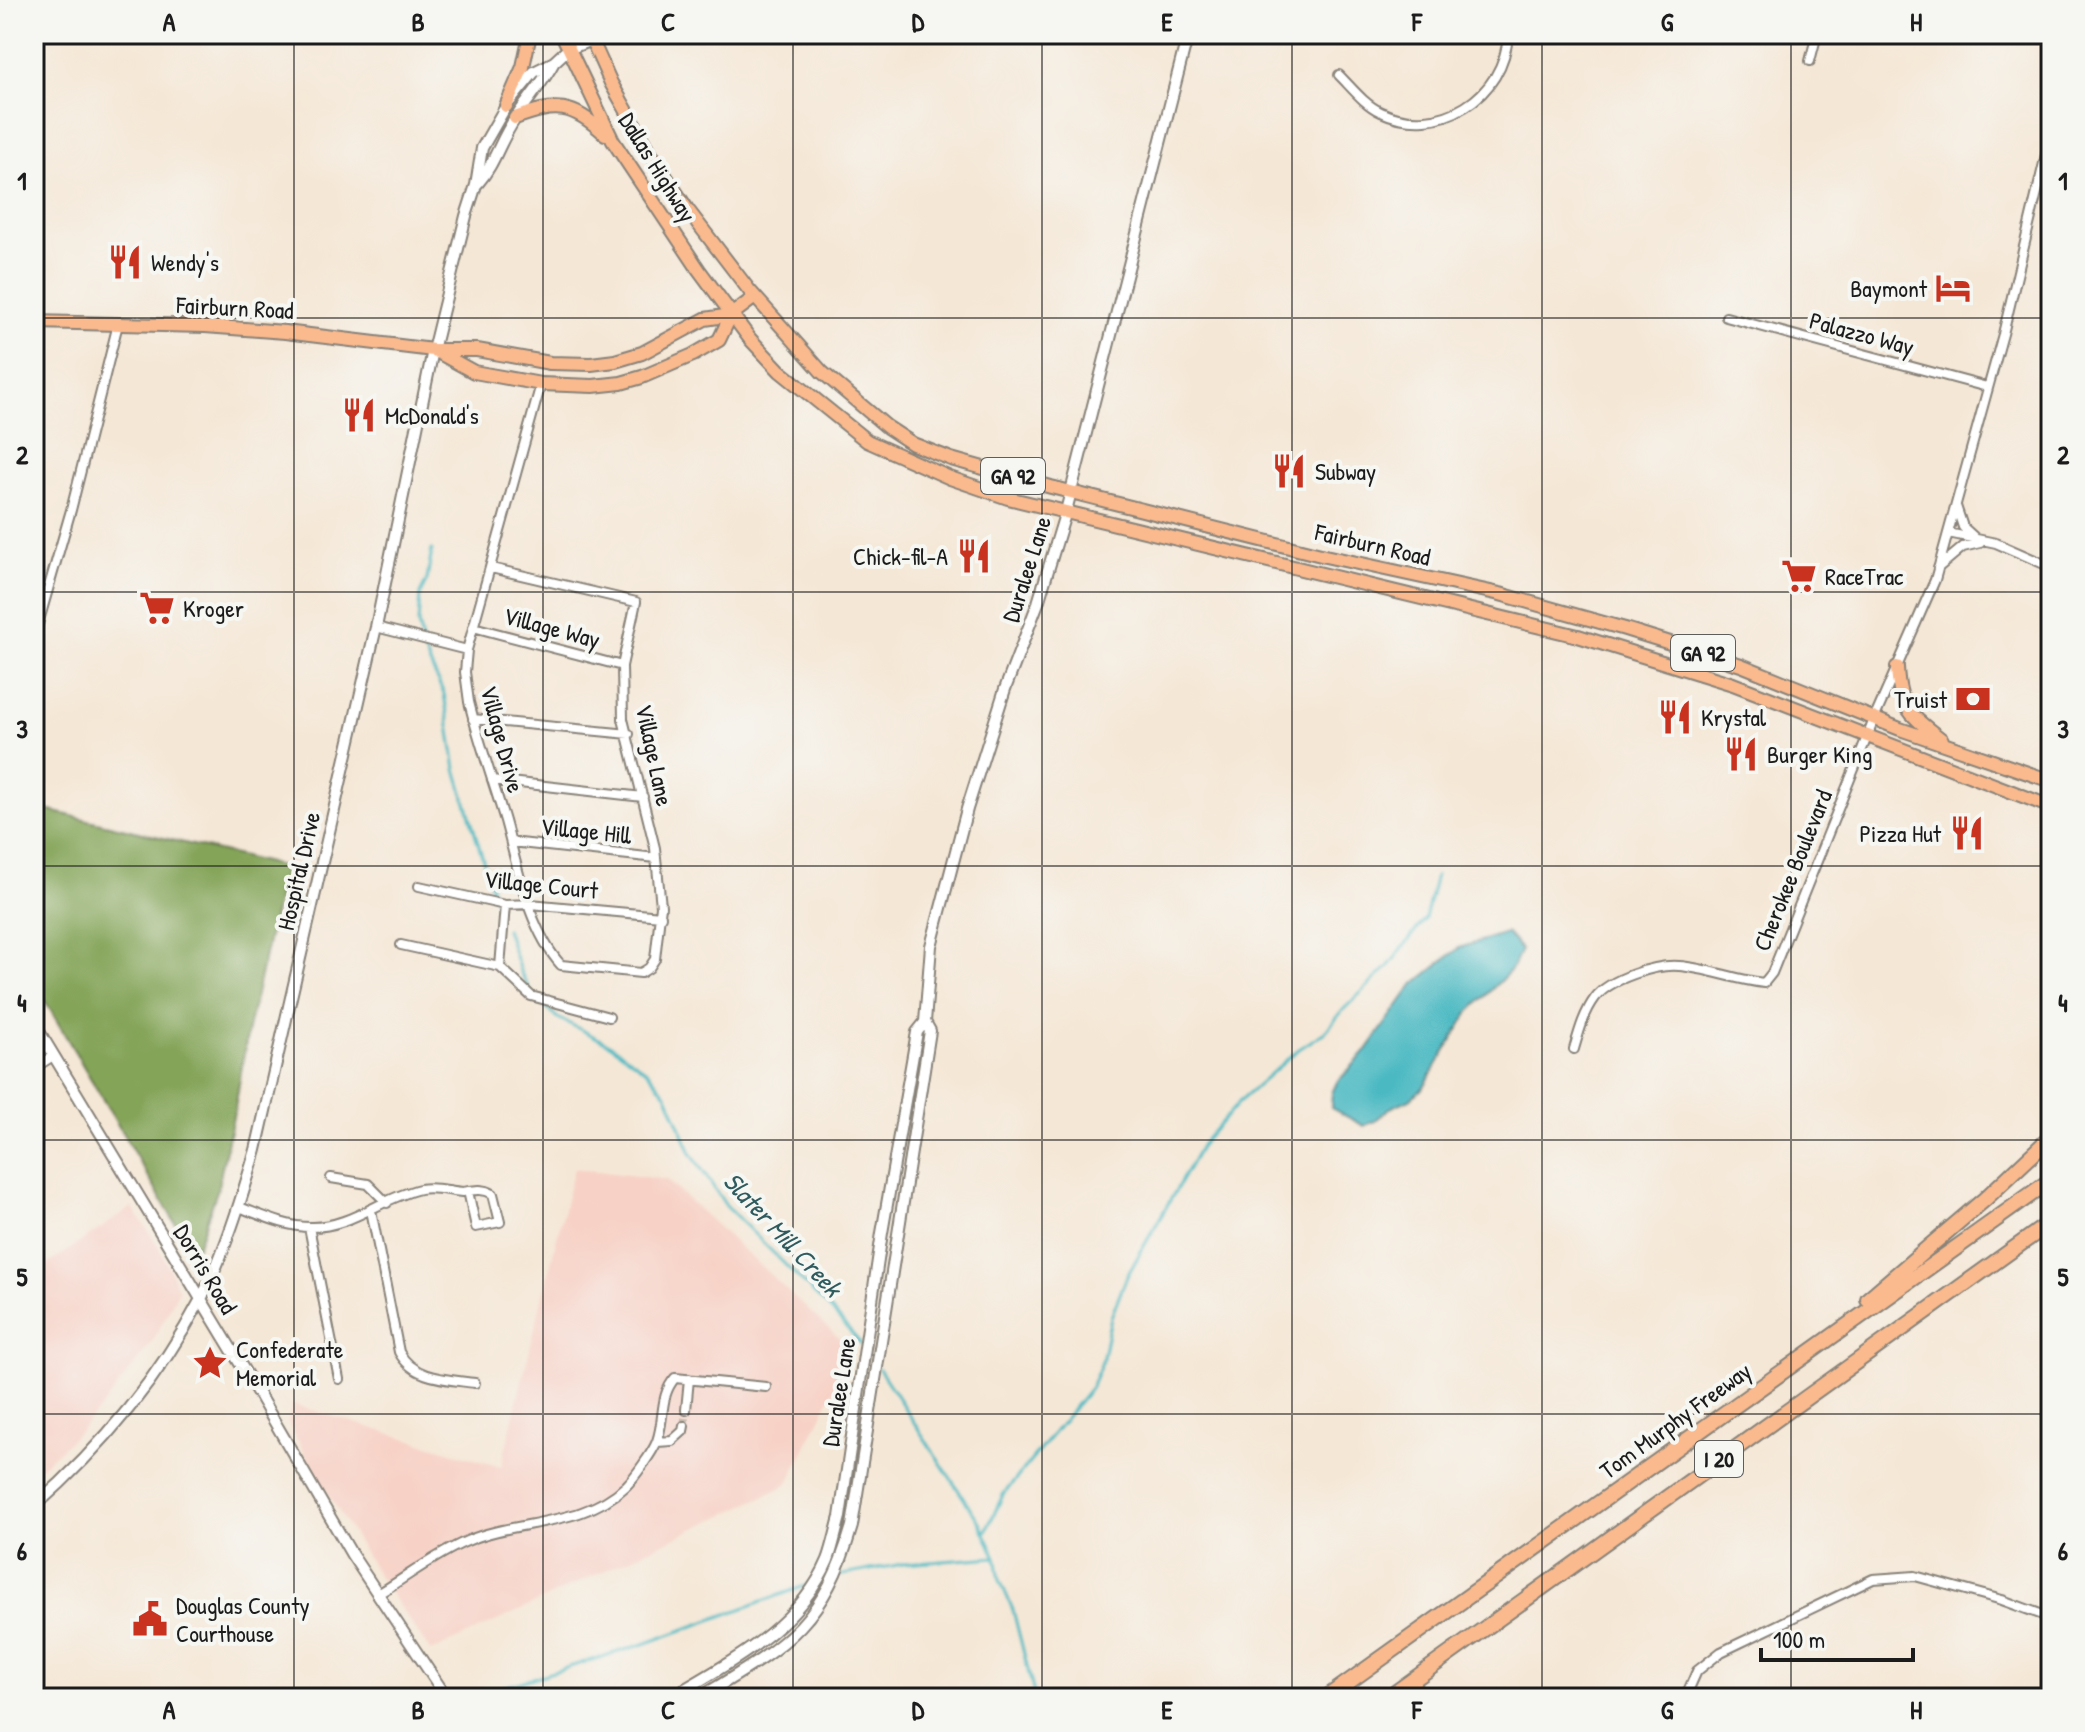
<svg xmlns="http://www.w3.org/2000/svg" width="2085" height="1732" viewBox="0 0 2085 1732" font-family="'Patrick Hand',sans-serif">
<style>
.built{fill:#f7d1c6}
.forest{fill:#84a458;stroke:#50603a;stroke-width:2}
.water{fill:#4bb9c2;stroke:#346a6f;stroke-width:2}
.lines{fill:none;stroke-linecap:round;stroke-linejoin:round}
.stream{stroke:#4bb9c2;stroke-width:3}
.minor-tunnel{stroke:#cabeb1;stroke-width:8;stroke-dasharray:8 4;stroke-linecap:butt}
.minor-casing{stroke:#888279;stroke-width:12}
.tertiary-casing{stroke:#888279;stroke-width:14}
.primary-casing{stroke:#888279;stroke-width:16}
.motorway-casing{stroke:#888279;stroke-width:18}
.minor{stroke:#fff;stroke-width:8}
.tertiary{stroke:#fff;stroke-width:10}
.primary{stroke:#fbba8d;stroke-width:12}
.motorway{stroke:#fbba8d;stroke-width:14}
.grid{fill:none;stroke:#1c1c1c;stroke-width:2;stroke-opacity:0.55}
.labels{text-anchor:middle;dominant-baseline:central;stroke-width:8;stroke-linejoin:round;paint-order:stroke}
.shield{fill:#f6f6f2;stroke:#5d5d5c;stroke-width:2}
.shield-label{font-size:22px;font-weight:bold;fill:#1c1c1c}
.street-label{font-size:24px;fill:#1c1c1c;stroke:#f6f6f2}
.poi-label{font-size:24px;fill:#1c1c1c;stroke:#f6f6f2;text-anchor:start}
.water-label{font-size:26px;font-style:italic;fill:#2f5b5e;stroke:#f6f6f2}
.neatline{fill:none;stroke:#1c1c1c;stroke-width:3}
.grid-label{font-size:26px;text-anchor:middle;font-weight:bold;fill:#1c1c1c}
</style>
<rect width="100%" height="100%" fill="#f6f6f2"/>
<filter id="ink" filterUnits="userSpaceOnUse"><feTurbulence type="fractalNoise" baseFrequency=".0125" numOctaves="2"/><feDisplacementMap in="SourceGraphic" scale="16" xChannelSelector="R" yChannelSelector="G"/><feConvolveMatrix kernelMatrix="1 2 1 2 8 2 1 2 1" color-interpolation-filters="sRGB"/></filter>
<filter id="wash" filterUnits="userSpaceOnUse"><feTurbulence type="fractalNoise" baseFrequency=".006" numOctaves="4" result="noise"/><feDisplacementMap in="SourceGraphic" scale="32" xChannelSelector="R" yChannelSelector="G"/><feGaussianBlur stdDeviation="1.8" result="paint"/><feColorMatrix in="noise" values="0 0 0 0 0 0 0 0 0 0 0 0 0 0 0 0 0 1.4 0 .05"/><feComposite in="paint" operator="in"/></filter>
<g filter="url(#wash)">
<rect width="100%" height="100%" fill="#f5e7d6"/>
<path class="built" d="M574 1168 667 1180 853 1351 787 1485 431 1652 379 1577 313 1469 288 1422 292 1404 501 1467Z
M132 1207 159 1247 179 1290 154 1339 105 1403 80 1431 34 1473V1274Z"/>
<path class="forest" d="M34 807 285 867 248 1029 236 1103 217 1191 197 1247 184 1238 34 982Z"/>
<path class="water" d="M1506 933 1521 950 1511 970 1469 1012 1423 1088 1410 1099 1388 1109 1375 1121 1364 1126 1331 1108 1332 1093 1337 1082 1364 1054 1413 985 1459 948Z"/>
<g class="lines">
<path class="stream" d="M432 550 427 580 420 594 418 624 425 653 444 694 456 769 495 900
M506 929 520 971 529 989
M539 1001 558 1018 611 1045 648 1072 667 1095 691 1153 726 1206 833 1312 861 1344
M879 1369 980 1523 996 1557 1000 1580 1013 1610 1035 1698
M985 1533 1003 1495 1091 1387 1102 1362 1111 1317 1127 1276 1202 1144 1242 1099 1299 1049 1325 1032 1344 1009 1388 967 1425 919 1436 875
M837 1576 903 1564 996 1557
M468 1698 644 1644 810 1584"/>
</g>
</g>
<g filter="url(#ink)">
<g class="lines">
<path class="minor-tunnel" d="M684 1426 686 1410"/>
<g class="minor-casing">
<path id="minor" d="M1810 61 1817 34
M1339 75C1352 88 1364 104 1381 112 1439 139 1505 97 1508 34
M1726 317 1987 387
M1956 506 1963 527 1975 538
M1948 533 1996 543 2051 567
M491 568 636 602 622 666 623 719 655 848 661 906 655 959 649 968 641 973 561 965C528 928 518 868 505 821 493 781 479 742 469 702L465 672 467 650 541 384
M1938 568 1963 547 1980 543
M376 627 467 650
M473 627 622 666
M34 638 71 510 118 324
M473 719 629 734
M492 780 643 797
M511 842 656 858
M419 886 505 905 530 904 661 916
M401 945 500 967 531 996 609 1017
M500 967 505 905
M1574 1049C1579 1032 1584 1013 1595 998 1609 979 1656 964 1679 966 1708 968 1735 980 1764 983L1772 973 1875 717 1935 580 2003 334 2051 134
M34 1068 53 1056
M331 1178 368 1184 387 1203
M239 1207C261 1215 286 1227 310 1227 350 1228 383 1197 420 1189 433 1186 450 1191 463 1192 475 1190 483 1188 493 1194L500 1222 476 1227 468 1191
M371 1210 399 1352C414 1380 447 1379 475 1383
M309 1227 339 1379
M686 1410 689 1379
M657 1442 672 1441 683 1431 684 1426
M378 1594C407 1577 436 1554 467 1541 518 1519 583 1527 626 1486 634 1478 653 1452 657 1441 665 1419 659 1396 675 1378L766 1387
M1685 1698 1697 1671 1721 1652 1873 1579 1915 1576 2002 1600 2051 1618"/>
</g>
<g class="tertiary-casing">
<path id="tertiary" d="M478 183C495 164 500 140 515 119 528 99 543 83 554 62
M34 1023 259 1395 352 1555 447 1698
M34 1507C101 1448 159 1378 201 1299 225 1253 241 1200 256 1150L376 627 433 350 466 216 476 185 482 148 506 106 534 72 554 62 567 50 591 40
M670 1698C730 1662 799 1628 828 1560 833 1547 836 1531 840 1517L882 1233 917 1032 925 1022
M699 1698C784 1646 823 1627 852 1526L930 1031 925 1022 931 946 967 809 1005 689 1038 603 1066 511 1188 34"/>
</g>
<g class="primary-casing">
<path id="primary" d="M562 34 613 141 699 270 750 339 780 371 867 441 950 478 1008 498 1578 636 1733 684 2051 807
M589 34 611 83 653 157 687 209 749 290 822 372 887 427 913 444 951 459 1051 487 1325 556 1500 594 1625 629 1741 665 1900 729 2051 781
M506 106 523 67 530 34
M515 118C556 103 572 103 605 134
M34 322 205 326 285 332 433 350H477L550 363 591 364 615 361 642 353 705 319 731 315 755 297
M434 350 474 372 541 384 593 386 621 383 642 377 693 355 719 340 731 315
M1897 667C1899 709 1911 715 1942 740"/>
</g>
<g class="motorway-casing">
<path id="motorway" d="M1868 1299 1985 1199 2051 1137
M1326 1698 2051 1180
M1388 1698 2051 1222"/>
</g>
<use href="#minor" class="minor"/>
<use href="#tertiary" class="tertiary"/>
<use href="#primary" class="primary"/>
<use href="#motorway" class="motorway"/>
</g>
</g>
<path class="grid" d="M294 34V1698M543 34V1698M793 34V1698M1042 34V1698M1292 34V1698M1542 34V1698M1791 34V1698M34 318H2051M34 592H2051M34 866H2051M34 1140H2051M34 1414H2051"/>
<defs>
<g id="restaurant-bare" transform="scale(2.76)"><path d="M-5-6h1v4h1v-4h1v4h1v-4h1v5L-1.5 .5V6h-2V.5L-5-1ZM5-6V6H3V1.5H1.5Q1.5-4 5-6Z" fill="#c8321e" stroke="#f6f6f2" stroke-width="2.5" paint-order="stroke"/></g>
<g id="hotel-bare" transform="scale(2.76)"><path d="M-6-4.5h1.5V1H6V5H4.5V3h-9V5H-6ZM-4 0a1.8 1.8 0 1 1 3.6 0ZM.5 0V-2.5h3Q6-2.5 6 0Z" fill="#c8321e" stroke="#f6f6f2" stroke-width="2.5" paint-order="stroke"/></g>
<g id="supermarket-bare" transform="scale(2.76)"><path d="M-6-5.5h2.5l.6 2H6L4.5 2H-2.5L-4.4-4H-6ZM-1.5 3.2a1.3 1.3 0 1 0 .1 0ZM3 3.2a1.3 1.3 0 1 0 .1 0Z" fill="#c8321e" stroke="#f6f6f2" stroke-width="2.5" paint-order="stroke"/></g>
<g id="bank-bare" transform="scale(2.76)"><path d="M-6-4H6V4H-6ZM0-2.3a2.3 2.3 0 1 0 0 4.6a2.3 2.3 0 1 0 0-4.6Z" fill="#c8321e" stroke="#f6f6f2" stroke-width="2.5" paint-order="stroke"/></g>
<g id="sight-bare" transform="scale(2.76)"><path d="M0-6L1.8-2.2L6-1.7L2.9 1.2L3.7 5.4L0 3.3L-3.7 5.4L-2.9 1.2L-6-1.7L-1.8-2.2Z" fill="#c8321e" stroke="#f6f6f2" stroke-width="2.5" paint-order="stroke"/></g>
<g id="civic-bare" transform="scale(2.76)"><path d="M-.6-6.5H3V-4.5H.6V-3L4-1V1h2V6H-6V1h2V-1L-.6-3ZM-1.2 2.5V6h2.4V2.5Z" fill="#c8321e" stroke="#f6f6f2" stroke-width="2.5" paint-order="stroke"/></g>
</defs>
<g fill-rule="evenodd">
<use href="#restaurant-bare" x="125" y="262"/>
<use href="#hotel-bare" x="1953" y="288"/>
<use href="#restaurant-bare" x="359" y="415"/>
<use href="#restaurant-bare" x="1289" y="471"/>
<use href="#restaurant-bare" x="974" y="556"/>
<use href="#supermarket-bare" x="1799" y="576"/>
<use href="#supermarket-bare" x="157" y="608"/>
<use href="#bank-bare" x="1973" y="699"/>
<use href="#restaurant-bare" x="1675" y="717"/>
<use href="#restaurant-bare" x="1741" y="754"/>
<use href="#restaurant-bare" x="1967" y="833"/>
<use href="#sight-bare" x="210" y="1363"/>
<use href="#civic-bare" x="150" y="1619"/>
</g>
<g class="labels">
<g class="shield">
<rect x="981" y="458" width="64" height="36" rx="6"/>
<rect x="1671" y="635" width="64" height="36" rx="6"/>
<rect x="1695" y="1441" width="48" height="36" rx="6"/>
</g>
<g class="shield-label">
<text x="1013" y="476">GA 92</text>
<text x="1703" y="653">GA 92</text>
<text x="1719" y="1459">I 20</text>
</g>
<g class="street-label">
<text transform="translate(658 167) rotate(58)">Dallas Highway</text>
<text transform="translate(235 307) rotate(3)">Fairburn Road</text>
<text transform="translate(1862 333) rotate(15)">Palazzo Way</text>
<text transform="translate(1373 544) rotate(13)">Fairburn Road</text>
<text transform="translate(1026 569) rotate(-72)">Duralee Lane</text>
<text transform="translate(552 627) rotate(15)">Village Way</text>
<text transform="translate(503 739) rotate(75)">Village Drive</text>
<text transform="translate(655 755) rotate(78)">Village Lane</text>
<text transform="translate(586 830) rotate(6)">Village Hill</text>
<text transform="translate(1792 870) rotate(-68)">Cherokee Boulevard</text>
<text transform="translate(298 871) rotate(-77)">Hospital Drive</text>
<text transform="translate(541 884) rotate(6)">Village Court</text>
<text transform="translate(206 1269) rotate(59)">Dorris Road</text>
<text transform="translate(838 1392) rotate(-81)">Duralee Lane</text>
<text transform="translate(1675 1420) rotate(-36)">Tom Murphy Freeway</text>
</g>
<g class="poi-label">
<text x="151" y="262">Wendy's</text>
<text x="1927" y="288" text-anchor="end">Baymont</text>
<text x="385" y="415">McDonald's</text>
<text x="1315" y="471">Subway</text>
<text x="948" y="556" text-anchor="end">Chick-fil-A</text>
<text x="1825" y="576">RaceTrac</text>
<text x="183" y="608">Kroger</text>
<text x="1947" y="699" text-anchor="end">Truist</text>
<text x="1701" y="717">Krystal</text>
<text x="1767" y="754">Burger King</text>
<text x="1941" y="833" text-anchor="end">Pizza Hut</text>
<text x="236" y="1349">Confederate<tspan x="236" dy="28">Memorial</tspan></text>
<text x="176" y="1605">Douglas County<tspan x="176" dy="28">Courthouse</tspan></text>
</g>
<g class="water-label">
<text transform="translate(783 1234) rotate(47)">Slater Mill Creek</text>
</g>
</g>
<rect width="2085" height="1732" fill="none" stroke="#f6f6f2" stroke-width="88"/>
<path d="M1761 1648v12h152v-12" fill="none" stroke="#1c1c1c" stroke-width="4"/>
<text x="1773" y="1648" font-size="24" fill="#1c1c1c" stroke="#f6f6f2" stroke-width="6" paint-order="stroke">100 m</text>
<rect x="44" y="44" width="1997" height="1644" class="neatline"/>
<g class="grid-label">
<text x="169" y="31">A</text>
<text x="418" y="31">B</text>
<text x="668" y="31">C</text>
<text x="918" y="31">D</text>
<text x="1167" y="31">E</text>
<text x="1417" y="31">F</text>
<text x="1667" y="31">G</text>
<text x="1916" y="31">H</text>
<text x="22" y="190">1</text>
<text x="2063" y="190">1</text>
<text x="22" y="464">2</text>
<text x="2063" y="464">2</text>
<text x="22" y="738">3</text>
<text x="2063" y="738">3</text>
<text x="22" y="1012">4</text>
<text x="2063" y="1012">4</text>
<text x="22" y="1286">5</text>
<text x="2063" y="1286">5</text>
<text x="22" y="1560">6</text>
<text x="2063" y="1560">6</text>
<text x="169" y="1719">A</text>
<text x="418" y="1719">B</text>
<text x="668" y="1719">C</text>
<text x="918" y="1719">D</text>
<text x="1167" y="1719">E</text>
<text x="1417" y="1719">F</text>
<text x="1667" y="1719">G</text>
<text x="1916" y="1719">H</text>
</g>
</svg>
